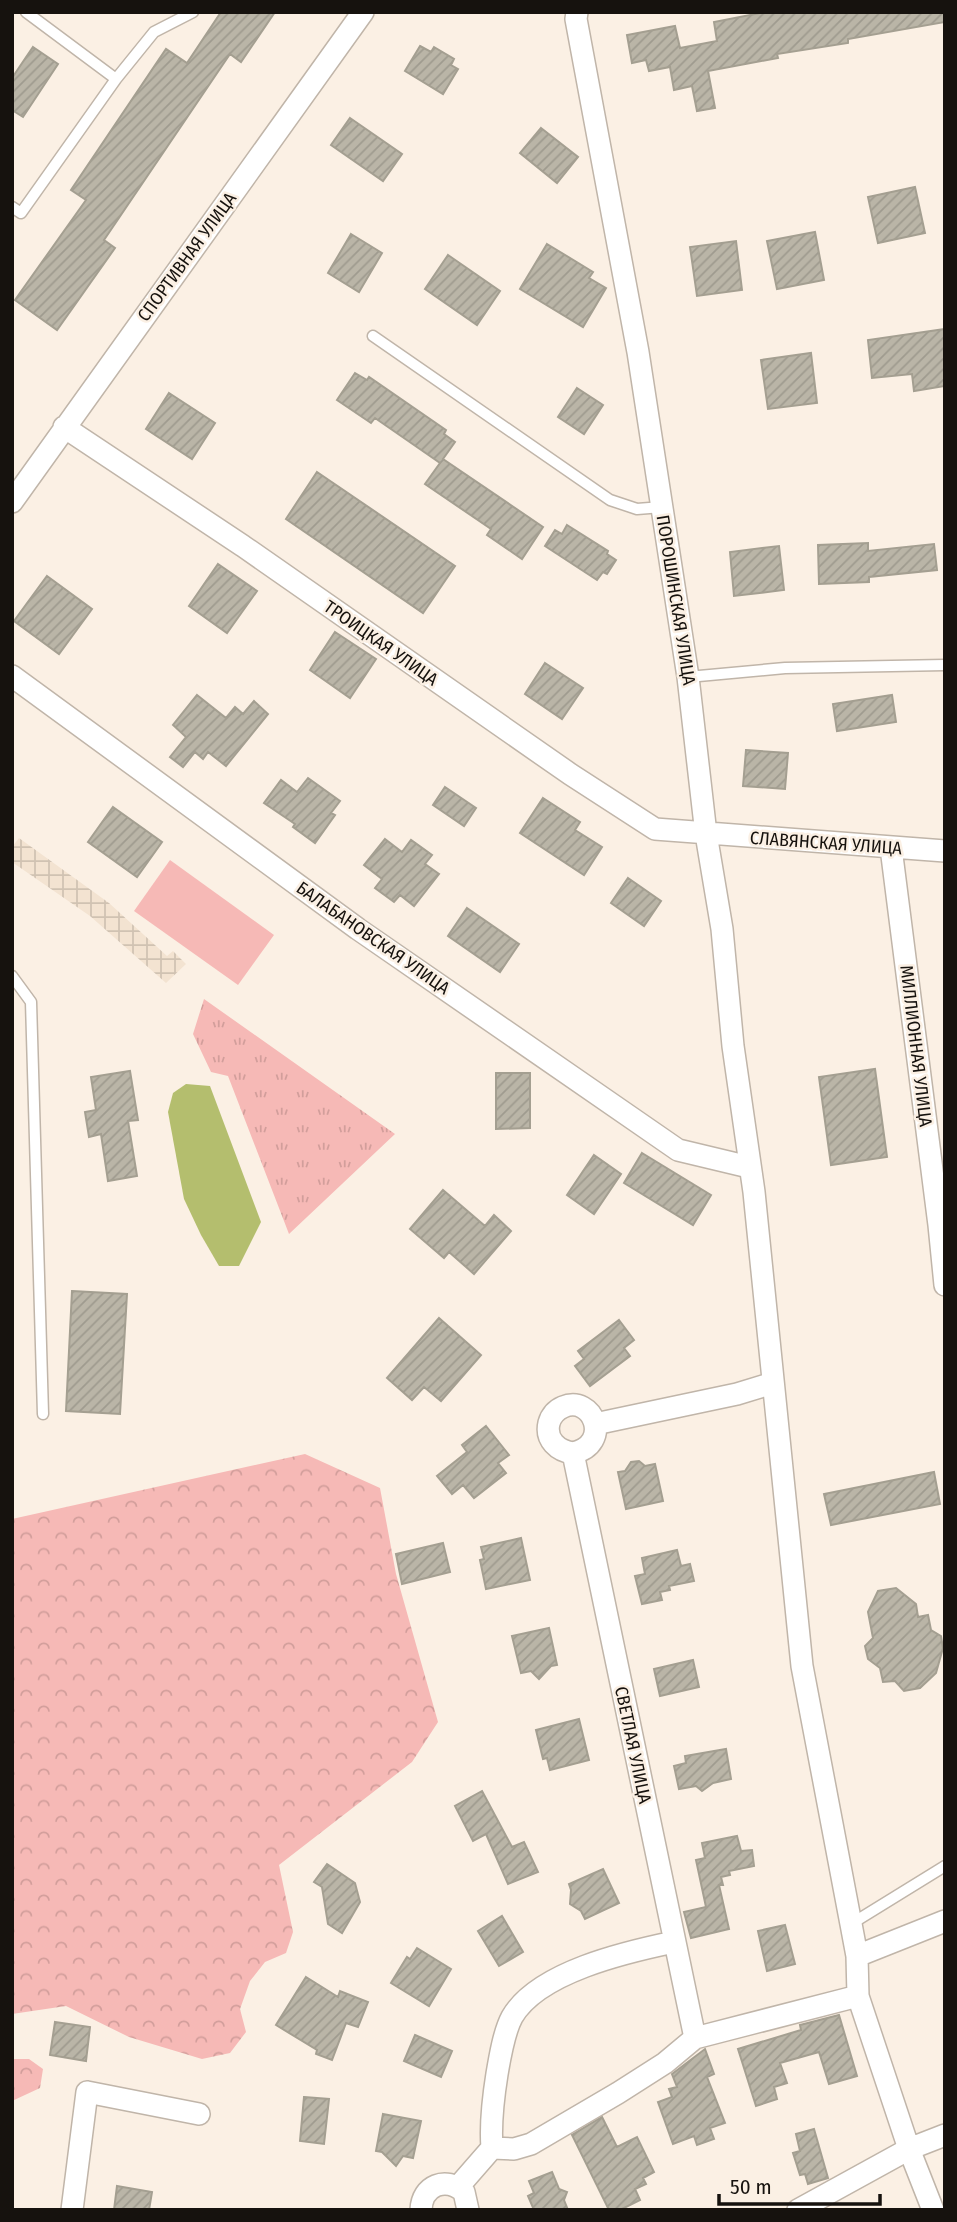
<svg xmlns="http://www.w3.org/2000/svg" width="957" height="2222" viewBox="0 0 957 2222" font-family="'Fira Sans Condensed',sans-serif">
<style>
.industrial{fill:url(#industrial-grid)}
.grass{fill:url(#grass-tufts)}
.forest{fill:url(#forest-crowns)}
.pitch{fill:#f6b9b6}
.water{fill:#b4be6e}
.building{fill:url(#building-hatch);stroke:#a49f91;stroke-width:2}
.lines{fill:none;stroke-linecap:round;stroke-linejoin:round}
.service-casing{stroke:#c0b5a9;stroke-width:13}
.minor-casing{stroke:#c0b5a9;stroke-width:24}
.service{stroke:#fff;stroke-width:10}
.minor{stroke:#fff;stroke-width:21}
.labels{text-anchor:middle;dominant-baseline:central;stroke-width:5;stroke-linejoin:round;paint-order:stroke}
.street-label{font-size:18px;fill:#16120e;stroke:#fbf0e4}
</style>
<defs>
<pattern id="industrial-grid" width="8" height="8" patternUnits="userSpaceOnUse" patternTransform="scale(1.75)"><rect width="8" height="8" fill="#f3e3d1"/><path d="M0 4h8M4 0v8" fill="none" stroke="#d0c2b2"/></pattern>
<pattern id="grass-tufts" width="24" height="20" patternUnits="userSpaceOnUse" patternTransform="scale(1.75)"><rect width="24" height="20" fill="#f6b9b6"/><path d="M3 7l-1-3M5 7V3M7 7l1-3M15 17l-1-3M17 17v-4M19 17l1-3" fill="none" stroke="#d29e9b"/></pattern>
<pattern id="forest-crowns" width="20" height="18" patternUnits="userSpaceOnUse" patternTransform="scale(1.75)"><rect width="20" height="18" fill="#f6b9b6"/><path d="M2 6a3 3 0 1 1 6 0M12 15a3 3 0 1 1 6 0" fill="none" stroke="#d29e9b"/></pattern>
<pattern id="building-hatch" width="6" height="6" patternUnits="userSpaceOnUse" patternTransform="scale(1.75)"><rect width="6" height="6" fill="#bab5a7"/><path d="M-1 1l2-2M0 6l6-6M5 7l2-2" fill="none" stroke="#9f9b8f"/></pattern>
</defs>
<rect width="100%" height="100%" fill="#fbf0e4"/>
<path class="industrial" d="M19 838 109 903 167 956 173 951 186 964 166 983 90 916 12 862V847Z"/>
<path class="grass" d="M204 999 395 1134 289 1234 228 1076 211 1072 193 1034Z"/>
<path class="forest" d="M305 1454 380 1488 396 1574 438 1722 412 1762 279 1865 293 1932 286 1953 265 1962 250 1981 240 2009 246 2032 230 2053 202 2059 129 2037 66 2006 12 2014V1519Z
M12 2059H29L43 2069 40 2088 12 2101Z"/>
<path class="pitch" d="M170 860 274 935 238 985 134 911Z"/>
<path class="water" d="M186 1084 210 1086 261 1222 239 1266H219L201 1235 184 1199 168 1112 173 1093Z"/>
<path class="building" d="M221 12H275L241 62 230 54 104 240 115 248 57 330 15 300 86 200 71 190 166 49 187 63Z
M765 12H945V22L848 39V43L777 54 778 58 708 71 715 108 697 111 692 86 674 90 670 67 649 71 646 60 632 63 627 35 675 26 680 48 717 41 714 22Z
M420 46 431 52 434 47 454 59 451 65 458 69 443 94 405 71Z
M33 47 58 64 23 117 12 110V78Z
M350 118 402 154 383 181 331 145Z
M541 128 578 157 557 183 520 153Z
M915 187 925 233 878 243 868 197Z
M815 232 824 280 777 289 767 241Z
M351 234 382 253 359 292 328 273Z
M736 241 742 290 697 296 690 247Z
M547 244 593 272 589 278 606 288 583 327 520 289Z
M448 255 500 291 477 325 425 289Z
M945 329V386L914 391 912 374 872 378 868 340Z
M811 353 817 403 768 409 761 360Z
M355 373 367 380 369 377 446 430 444 434 455 442 443 459 543 527 522 559 487 535 491 529 425 484 440 463 375 418 371 423 337 400Z
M577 388 603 405 584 434 558 417Z
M169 393 215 423 192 459 146 429Z
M317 472 455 566 423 613 286 519Z
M567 525 608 551 607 554 616 560 607 574 603 572 597 580 545 546 555 530 562 534Z
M868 543V551L934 544 937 570 869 577V582L819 584 818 545Z
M779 546 784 590 734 596 730 552Z
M218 564 257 591 227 633 189 606Z
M47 576 92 609 59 654 14 621Z
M335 632 376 659 350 698 310 670Z
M545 663 583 688 562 719 525 694Z
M197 695 226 718 235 707 243 714 254 701 268 714 226 766 208 752 203 759 195 752 183 767 170 757 186 737 173 725Z
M892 695 896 722 837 731 833 704Z
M746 750 788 753 785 789 743 786Z
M308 778 340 801 331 813 335 815 315 843 293 827 295 824 264 803 281 780 297 792Z
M445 787 476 808 464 826 433 805Z
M543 798 580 822 575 830 602 847 584 875 520 833Z
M113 807 162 842 137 877 88 842Z
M385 839 402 852 411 840 432 855 425 864 439 874 414 906 400 895 394 902 375 888 382 879 364 865Z
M628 878 661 901 644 926 611 903Z
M467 908 519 944 500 972 448 936Z
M875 1069 887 1157 831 1165 819 1077Z
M130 1071 138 1120 128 1121 137 1176 108 1181 101 1134 89 1137 85 1112 96 1110 91 1077Z
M496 1073H530V1128L496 1129Z
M642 1153 711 1195 693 1225 624 1183Z
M594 1155 621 1174 594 1214 567 1195Z
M443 1190 485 1226 494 1215 511 1231 474 1274 449 1252 444 1258 410 1229Z
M72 1291 127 1294 120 1414 66 1411Z
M439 1318 481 1355 441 1401 424 1387 412 1400 387 1378Z
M619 1320 634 1340 624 1348 630 1356 590 1386 575 1366 584 1359 578 1351Z
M486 1426 509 1455 498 1463 506 1473 474 1498 463 1485 452 1494 437 1476 467 1452 462 1445Z
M639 1461 645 1466 655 1464 663 1501 626 1509 618 1472 625 1471 631 1462Z
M934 1472 940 1504 831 1525 824 1494Z
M521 1538 530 1580 486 1589 480 1560 484 1559 481 1547Z
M443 1543 450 1572 402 1584 396 1554Z
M677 1550 681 1566 690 1564 694 1581 669 1586 670 1590 660 1592 662 1600 642 1604 635 1576 645 1574 642 1558Z
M896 1588 916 1604 918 1617 928 1615 931 1630 941 1636 943 1648 936 1673 920 1688 904 1691 895 1681 883 1682 880 1668 868 1659 865 1646 873 1638 868 1612 878 1591Z
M549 1628 557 1665 551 1666 539 1679 531 1671 521 1673 512 1636Z
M693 1660 699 1687 660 1696 654 1669Z
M579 1719 589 1760 550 1770 547 1758 543 1759 536 1730Z
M726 1749 731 1779 713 1783 702 1791 696 1786 679 1789 674 1766 686 1763 685 1756Z
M482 1791 512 1847 524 1842 538 1872 508 1884 486 1834 473 1841 455 1806Z
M737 1836 741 1851 752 1850 754 1866 729 1871 730 1875 721 1877 723 1885H719L729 1929 691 1938 684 1912 706 1907 696 1860 705 1858 702 1843Z
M327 1864 355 1883 360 1902 342 1933 328 1924 322 1887 314 1882Z
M603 1869 619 1903 585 1919 581 1911 570 1904 571 1890 569 1884Z
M502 1916 523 1952 499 1966 478 1931Z
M785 1925 795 1964 767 1971 758 1931Z
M417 1948 451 1969 429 2006 391 1983 407 1957 410 1959Z
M306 1977 338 1997 340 1991 368 2002 358 2027 346 2023 332 2060 316 2054 317 2050 276 2025Z
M839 2015 857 2076 829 2084 819 2052 780 2063 787 2083 774 2087 777 2099 756 2106 738 2049 801 2030 800 2025Z
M55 2022 90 2027 86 2061 50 2055Z
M415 2035 452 2051 441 2077 404 2061Z
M705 2049 714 2074 707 2077 725 2123 710 2128 714 2139 697 2145 694 2136 673 2144 658 2102 672 2097 669 2089 677 2087 672 2074Z
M304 2097 329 2099 324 2144 300 2141Z
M383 2114 421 2121 413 2158 403 2156 396 2166 382 2152 376 2151Z
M602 2117 617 2147 637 2137 654 2172 643 2178 646 2184 635 2189 640 2200 620 2210H609L572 2135Z
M814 2129 828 2178 808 2184 805 2174 800 2175 793 2153 800 2151 796 2134Z
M552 2172 559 2189 567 2192 564 2200 568 2210H534L528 2196 534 2193 529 2181Z
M117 2186 152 2192 149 2210H114Z"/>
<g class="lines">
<g class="service-casing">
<path id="service" d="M116 79 154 32 193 12
M12 207 21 213 116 79 26 12
M373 336 610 500 637 509 662 507
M688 677 785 668 945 665
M12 976 31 1002 43 1414
M851 1924 945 1866"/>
</g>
<g class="minor-casing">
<path id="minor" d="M577 12 576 19 638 352 688 677 706 834 722 929 733 1046 754 1192 802 1666 851 1924 857 1956 858 1996 909 2149 933 2210
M64 427 243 546 570 774 655 829 945 851
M12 502 363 12
M12 676 358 929 678 1150 749 1167
M891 848 939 1225 945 1285
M595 1424 737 1394 773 1383
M573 1453C558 1451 545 1440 549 1423 551 1416 556 1410 563 1407 593 1394 613 1444 573 1453L695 2038
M857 1956 945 1921
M492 2148C490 2123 493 2099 497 2074 500 2056 504 2032 512 2017 538 1972 626 1952 674 1942
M458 2187 492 2148 514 2149 531 2144 618 2093 665 2063 695 2038 858 1996
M72 2210 87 2092 199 2114
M421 2210C422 2185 446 2176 464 2192L468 2210
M798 2210 909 2149 945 2135"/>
</g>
<use href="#service" class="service"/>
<use href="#minor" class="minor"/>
</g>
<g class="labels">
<g class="street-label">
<text transform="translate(187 257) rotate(-54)">СПОРТИВНАЯ УЛИЦА</text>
<text transform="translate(676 600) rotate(81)">ПОРОШИНСКАЯ УЛИЦА</text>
<text transform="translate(381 643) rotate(35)">ТРОИЦКАЯ УЛИЦА</text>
<text transform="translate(826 843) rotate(4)">СЛАВЯНСКАЯ УЛИЦА</text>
<text transform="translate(373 938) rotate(35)">БАЛАБАНОВСКАЯ УЛИЦА</text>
<text transform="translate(916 1046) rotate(83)">МИЛЛИОННАЯ УЛИЦА</text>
<text transform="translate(633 1745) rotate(78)">СВЕТЛАЯ УЛИЦА</text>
</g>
</g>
<rect width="957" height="2222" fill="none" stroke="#16120e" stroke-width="28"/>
<path d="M719 2194v10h161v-10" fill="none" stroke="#16120e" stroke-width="3.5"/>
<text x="730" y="2194" font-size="21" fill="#16120e" stroke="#fbf0e4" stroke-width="5" paint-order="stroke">50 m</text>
</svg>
